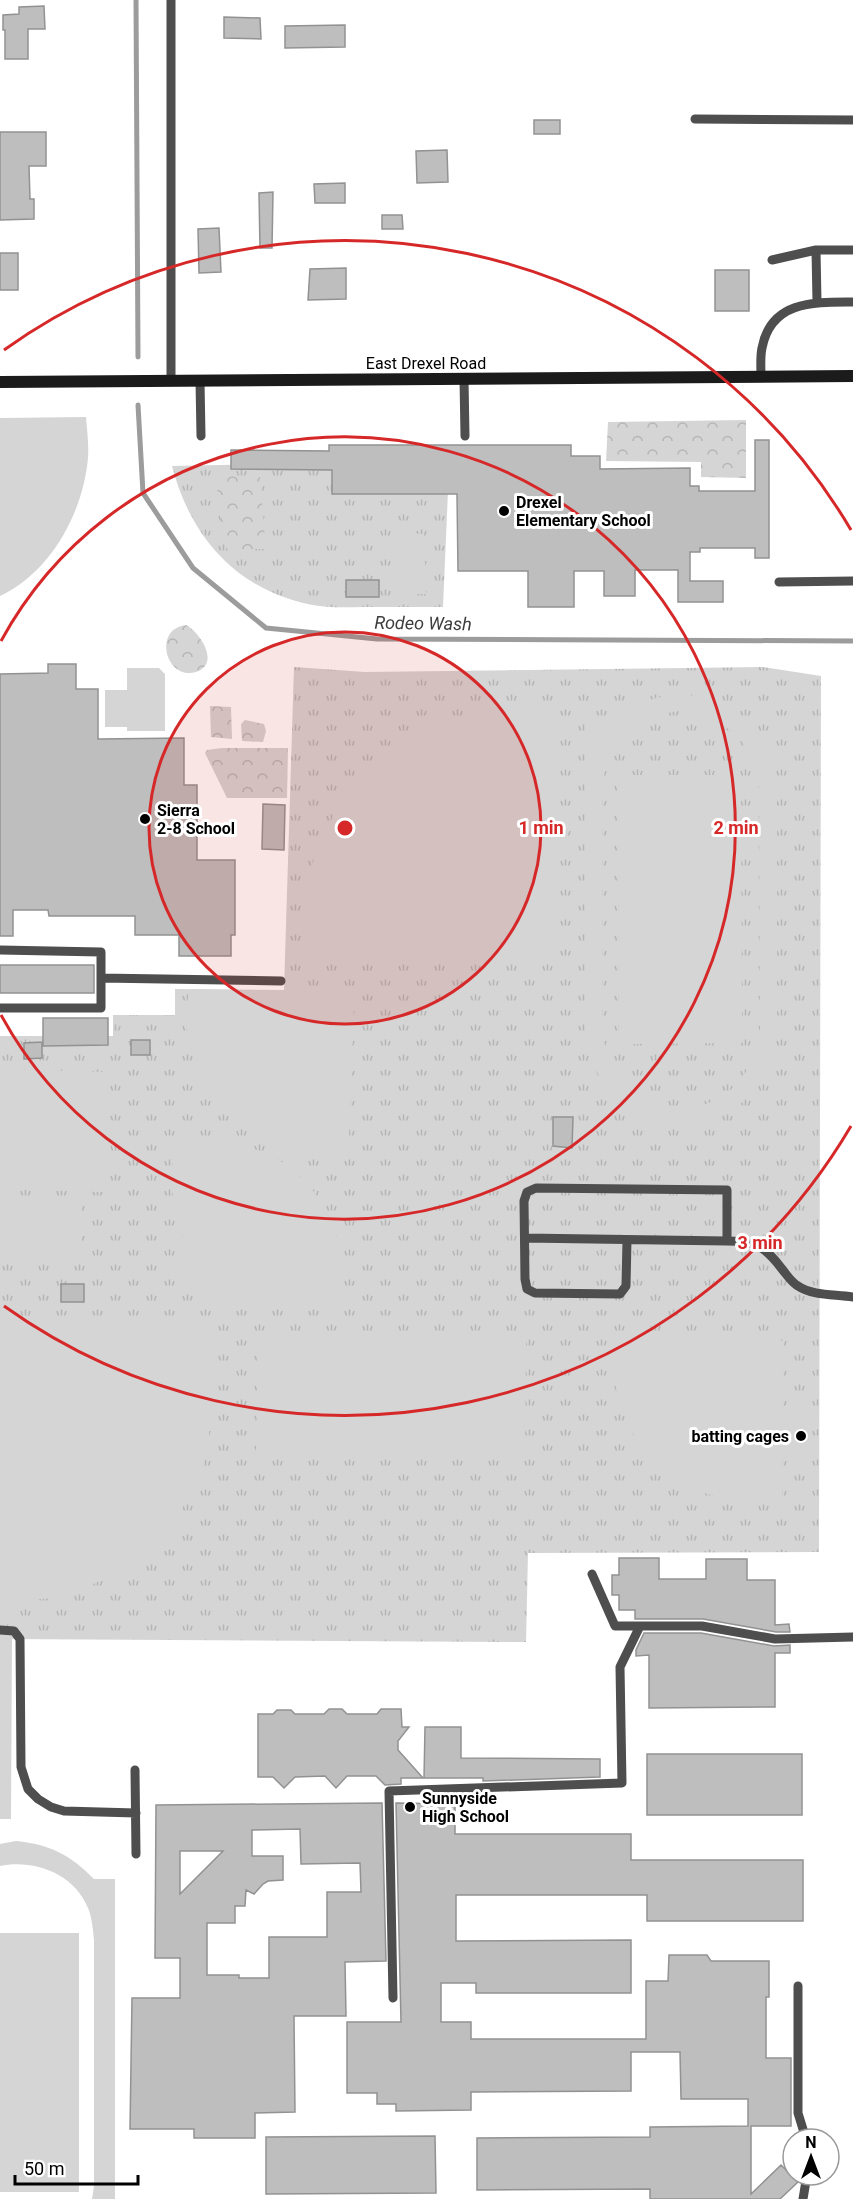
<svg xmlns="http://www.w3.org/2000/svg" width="853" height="2199" viewBox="0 0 853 2199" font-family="Roboto,sans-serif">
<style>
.grass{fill:url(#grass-tufts)}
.park{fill:url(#park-crowns)}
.pitch{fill:#d5d5d5;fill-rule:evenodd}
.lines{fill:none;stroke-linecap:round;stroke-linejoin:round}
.stream{stroke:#9c9c9c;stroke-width:5}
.building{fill:#bebebe;stroke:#929292;stroke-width:1.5;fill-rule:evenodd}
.lane{stroke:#4e4e4e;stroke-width:9}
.secondary{stroke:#1b1b1b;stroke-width:12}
.ring{fill:none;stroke:#d62828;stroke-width:3}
.poi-dot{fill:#000;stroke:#fff;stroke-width:2}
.labels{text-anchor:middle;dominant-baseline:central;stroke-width:6;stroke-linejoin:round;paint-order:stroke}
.street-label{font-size:16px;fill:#000;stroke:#fff}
.poi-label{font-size:16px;font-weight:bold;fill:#000;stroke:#fff;text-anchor:start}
.water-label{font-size:18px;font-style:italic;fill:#3d3d3d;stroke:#fff}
.centre{fill:#d62828;stroke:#fff;stroke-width:3}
.ring-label{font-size:18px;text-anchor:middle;font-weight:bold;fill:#d62828;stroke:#fff;stroke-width:6;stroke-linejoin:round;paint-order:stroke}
</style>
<defs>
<pattern id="grass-tufts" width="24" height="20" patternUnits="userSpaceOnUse" patternTransform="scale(1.5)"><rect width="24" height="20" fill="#d5d5d5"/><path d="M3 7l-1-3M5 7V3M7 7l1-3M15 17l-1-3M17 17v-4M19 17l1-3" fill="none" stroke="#b5b5b5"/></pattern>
<pattern id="park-crowns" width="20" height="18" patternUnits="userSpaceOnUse" patternTransform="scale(1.5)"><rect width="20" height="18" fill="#d5d5d5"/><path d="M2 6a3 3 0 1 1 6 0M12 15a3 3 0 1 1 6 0" fill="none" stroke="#b5b5b5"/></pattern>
</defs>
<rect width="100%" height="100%" fill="#fff"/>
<path class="grass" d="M442 460 449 468 443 607C417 607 391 607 365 607 350 607 334 608 319 606 241 594 191 540 172 466Z
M294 667 365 672 763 667 821 676 819 1552 528 1553 526 1642 0 1639V1036H113V1015H175V989L284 990Z"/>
<path class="park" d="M746 420V478L701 477V462L606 461 608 422Z
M226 476 260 477 266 549H227L221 528 217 486Z
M186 625C200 632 221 664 196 672 166 681 152 629 186 625Z
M210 706 231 707 232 739 211 737Z
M245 720 264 724 266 731 263 742 242 741 241 724Z
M222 748H288L287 798H227L205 753 207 750Z"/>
<path class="pitch" d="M86 417C87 430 89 445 88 458 83 513 51 572 0 596V418Z
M393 533 424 534 426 594H393Z
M127 668H159L165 674V731H127V727H105V690H127Z
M679 694C735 698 768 729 777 785V1031C775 1045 773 1058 767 1071 741 1127 659 1144 615 1098 597 1079 589 1057 585 1032V723H602L603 735C623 709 647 697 679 694ZM679 711C724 716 753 740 759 785L760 1032C746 1133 618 1134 602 1032V786C609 740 634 717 679 711Z
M525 706H554L557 940 537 960 303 958C304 930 304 902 310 875 324 809 379 744 444 721 470 712 497 708 525 706Z
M618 775H741L742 1043 619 1044Z
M190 989 344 992 354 1003 349 1137C341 1144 340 1153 331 1160 311 1158 292 1155 273 1146 217 1121 172 1052 190 989Z
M0 1069 106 1072 103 1192 0 1189Z
M172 1141C193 1141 215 1140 236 1144 314 1160 348 1229 344 1303H204L182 1282 183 1215H173Z
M0 1203 81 1204V1264L0 1263Z
M0 1317H31L77 1323 215 1320 208 1454 162 1551 66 1597 0 1602Z
M616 1331H771L783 1342 782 1497C680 1520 597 1431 616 1331Z
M258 1334 526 1337 525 1460 256 1457Z
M813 1412 811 1460H791L790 1413Z
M0 1639H12L11 1819H0Z
M16 1841C51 1845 69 1854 94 1879H115V2199H92L94 2186V1940C93 1930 92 1917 88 1908 74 1873 33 1859 0 1866V1844Z
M0 1933H79V2192H0Z"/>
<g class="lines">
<path class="stream" d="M136 0 138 357
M138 405 143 493 193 568 266 628 377 639 853 641"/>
</g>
<path class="building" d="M44 6 45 29H28V59H5V30H3V15L19 14V7Z
M224 17 260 18 261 39 224 38Z
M345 25V47L285 48V26Z
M534 120H560V134H534Z
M0 132H46V166H29L30 199H34V219L0 220Z
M447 150 448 182 417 183 416 151Z
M345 183V203H315L314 184Z
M273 192 272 248H260L259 193Z
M382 215H402L403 229H382Z
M219 228 221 272 199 273 198 229Z
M0 253H18V290H0Z
M346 268V299L308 300 310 269Z
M715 270H749V311H715Z
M755 440H769V558H755V548H700V552H690V581H723V602H678V570H635V596H604V571H574V607H528V571H458L457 494H332V470L231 469V450L329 451V445H571V456H600V469L690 468V486H699V491H755Z
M346 580H379V597H346Z
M48 664H76V689H98V739L184 738V785H197V860H235V935H231V956H179V935H135V916H49L48 910H13V936H0V674L48 673Z
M263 804 285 805 284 850 262 849Z
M0 965H94V993H0Z
M43 1018H108V1045L43 1046Z
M131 1040H150V1055H131Z
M42 1042V1058L24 1059V1043Z
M553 1117H573L572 1148 553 1146Z
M61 1284H84V1302H61Z
M619 1558H659V1579H706V1559H747V1580H775V1625L789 1624 790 1632H776L703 1619H635V1610H619V1595H612V1575H619Z
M644 1633H701L774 1646 790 1645V1653H775V1707L649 1708V1655L636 1656V1650Z
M329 1709H342L347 1714H377L381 1709H401L402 1727H409L398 1741V1750L423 1778H401V1784L385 1785 376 1776H347L336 1788 325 1776 295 1777 284 1788 273 1777H258V1714H273L277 1710H291L295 1714H324Z
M425 1727H461V1758L600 1759V1777L483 1781V1778H424Z
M647 1754H802V1815H647Z
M382 1803 386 1961 345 1962 346 2016H294L295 2112 255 2113V2138H194V2129H130L132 1998H180V1958H155L156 1805ZM300 1829 301 1864 360 1863 361 1892H327V1937H269V1978H239V1975H207V1923H235V1906H245L246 1890 254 1894 263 1884 268 1881 283 1880V1856H252V1830ZM180 1851H223L180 1894Z
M396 1803 455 1804V1834H631V1860H803V1921H647V1895H456V1941L631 1940V1993H476V1983H441V2022H471V2039H646V1981H668L669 1955H707L711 1961H769V1997H766V2058H791V2126H751V2194L781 2165 798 2182 780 2199H650V2189L477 2190V2138L650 2137V2127L748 2126V2099H681L680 2052H631V2091L471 2092V2110L396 2111V2104H377V2093H347V2022H401Z
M435 2136 436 2193 266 2194V2137Z"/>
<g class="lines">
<path class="lane" d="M171 0V381
M695 119 853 120
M772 260 816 250
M817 302 816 250H853
M761 377C761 367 760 357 762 348 771 300 815 302 853 302
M464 379 465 436
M200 381 201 436
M779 582 853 581
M0 950 101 952V1008H0
M101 978 281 981
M525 1238 727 1241V1190L536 1188 527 1192 524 1201 525 1279 527 1289 535 1293 620 1294 626 1286 627 1240
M727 1241C755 1241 765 1246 782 1269 787 1275 791 1282 798 1286 813 1296 835 1294 853 1297
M592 1574 615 1626H702L775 1639 853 1637
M0 1630 14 1631 20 1639 21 1767 28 1789 38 1799 51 1807 64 1811 136 1813
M135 1770 136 1854
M798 1986V2113L806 2139
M393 1998 389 1791 622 1783 620 1667 640 1626
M803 2199 807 2175"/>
<path class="secondary" d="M0 382 853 376"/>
</g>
<circle cx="345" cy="828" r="196" fill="#d62828" fill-opacity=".12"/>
<g class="ring">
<circle cx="345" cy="828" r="196"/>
<path d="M1 641A391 391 0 1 1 1 1015"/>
<path d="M851 1126A587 587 0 0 1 4 1306M4 350A587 587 0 0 1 851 530"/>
</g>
<g class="poi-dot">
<circle cx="504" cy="511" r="6"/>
<circle cx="145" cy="819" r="6"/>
<circle cx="801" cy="1436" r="6"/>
<circle cx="410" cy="1807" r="6"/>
</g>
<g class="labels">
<g class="street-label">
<text x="426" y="363">East Drexel Road</text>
</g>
<g class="poi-label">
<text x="516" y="502">Drexel<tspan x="516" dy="18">Elementary School</tspan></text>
<text x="157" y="810">Sierra<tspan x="157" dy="18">2-8 School</tspan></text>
<text x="789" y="1436" text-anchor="end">batting cages</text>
<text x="422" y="1798">Sunnyside<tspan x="422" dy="18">High School</tspan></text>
</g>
<g class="water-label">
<text transform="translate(423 623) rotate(1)">Rodeo Wash</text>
</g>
</g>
<circle cx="345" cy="828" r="9" class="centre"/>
<g class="ring-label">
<text x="541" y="834">1 min</text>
<text x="736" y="834">2 min</text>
<text x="760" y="1249">3 min</text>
</g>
<g transform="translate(811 2157)"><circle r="28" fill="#ffffff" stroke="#999999" stroke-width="1.5"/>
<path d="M0-4.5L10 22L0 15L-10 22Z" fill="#000000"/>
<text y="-9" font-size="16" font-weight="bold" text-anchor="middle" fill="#000000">N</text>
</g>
<path d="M15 2175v9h123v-9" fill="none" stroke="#000000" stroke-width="3"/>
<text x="24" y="2175" font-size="18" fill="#000000" stroke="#ffffff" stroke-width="4.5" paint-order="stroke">50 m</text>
</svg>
